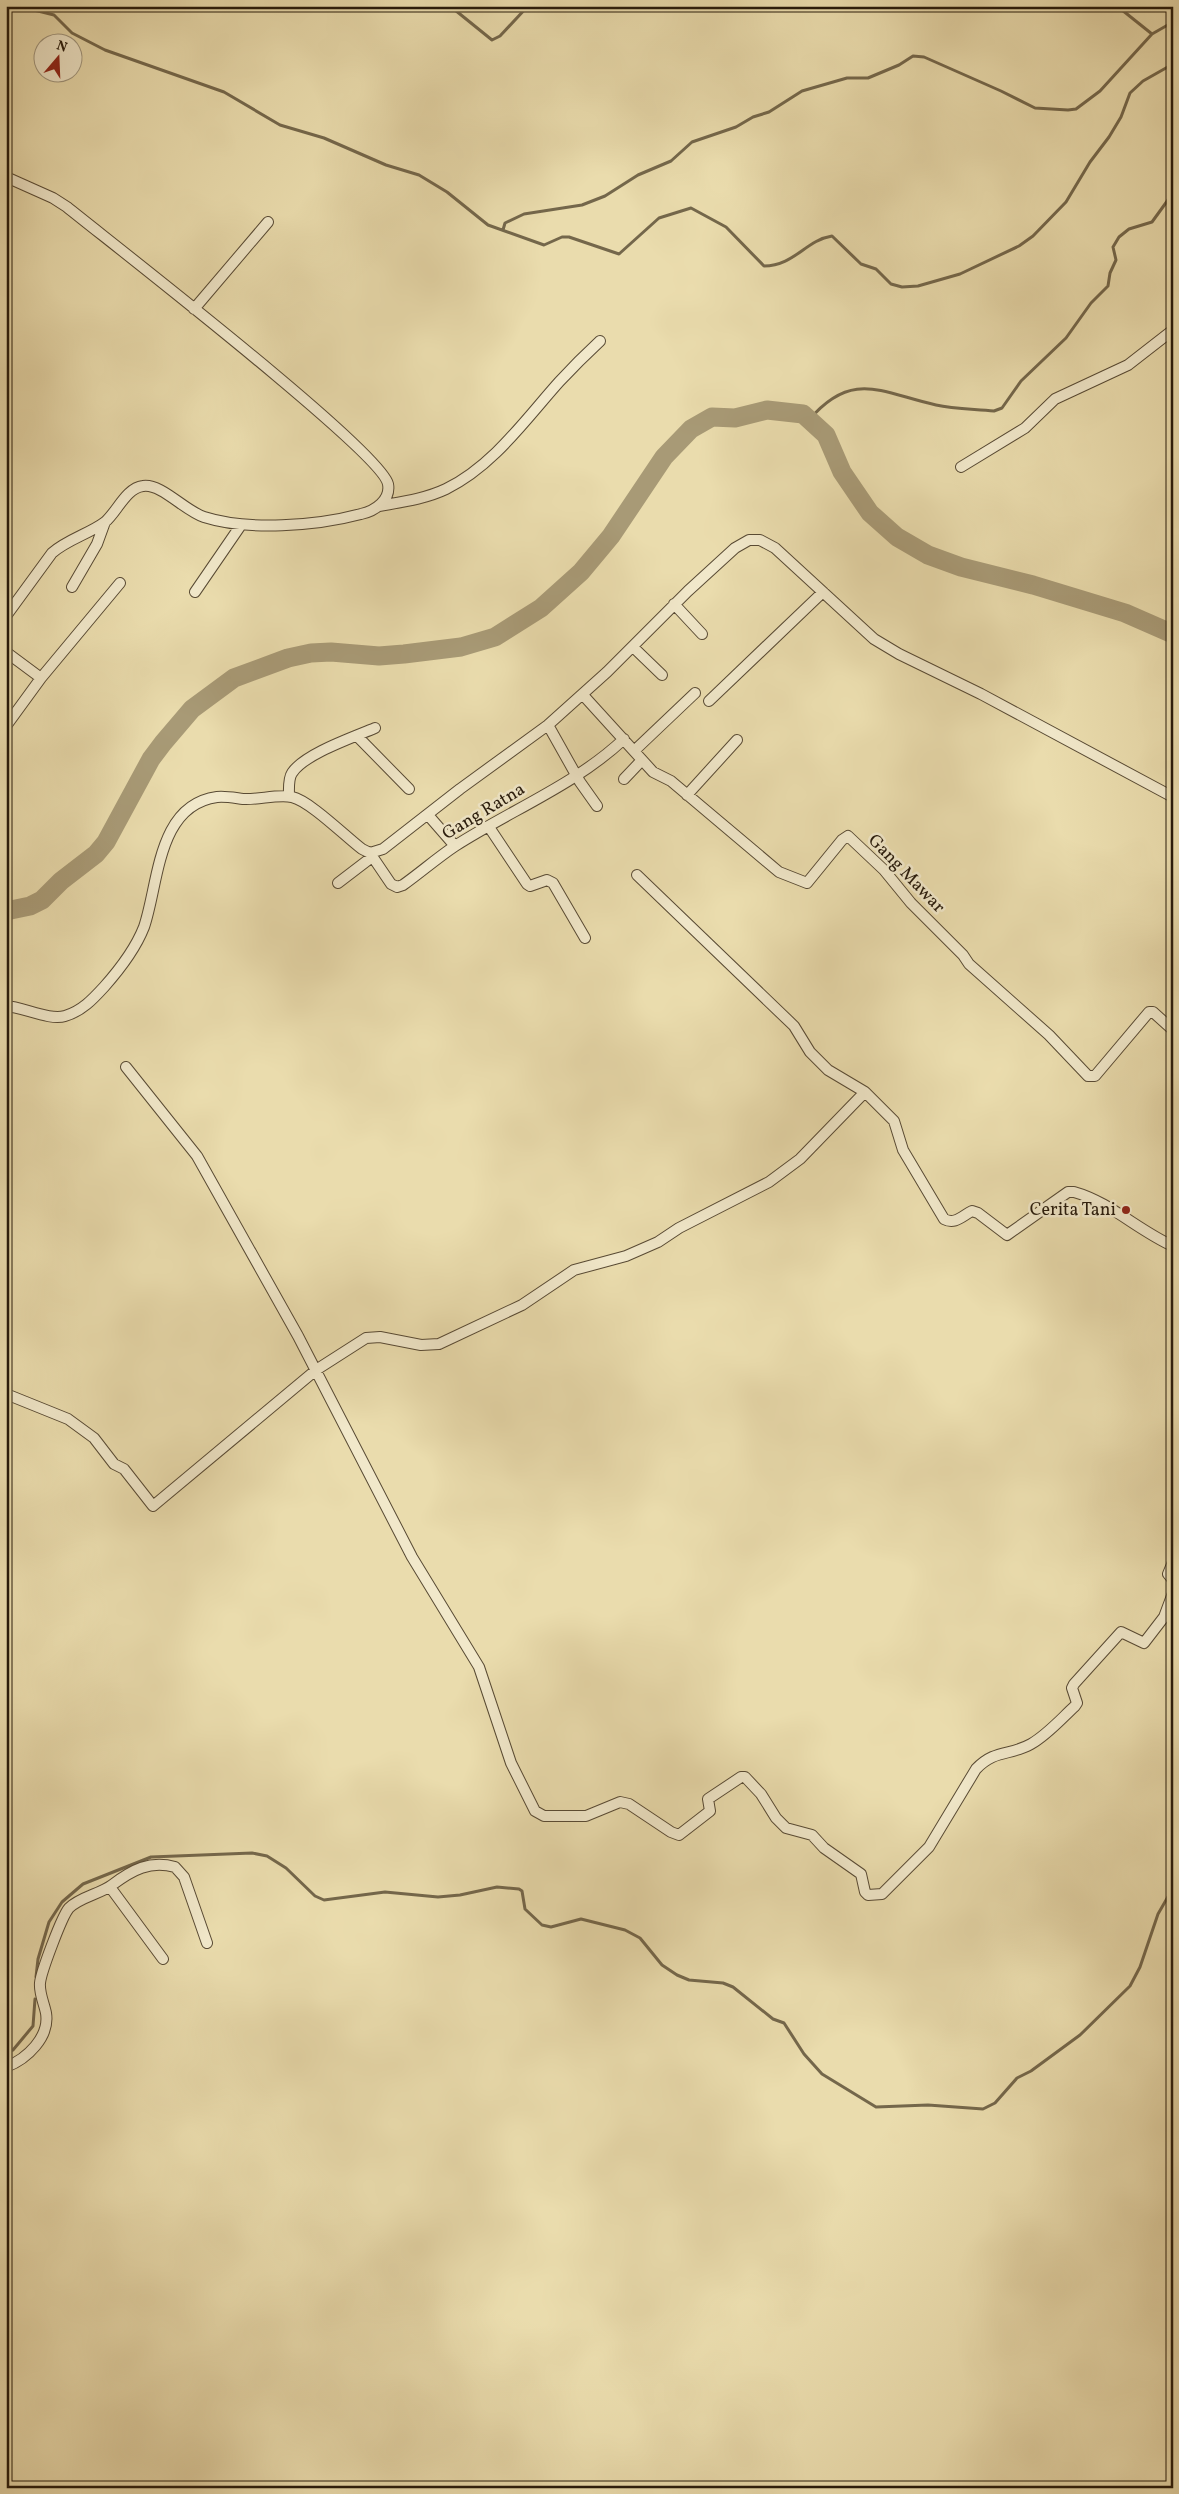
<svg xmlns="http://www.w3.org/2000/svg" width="1179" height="2494" viewBox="0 0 1179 2494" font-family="Vollkorn,serif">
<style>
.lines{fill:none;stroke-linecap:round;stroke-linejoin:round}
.stream{stroke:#74674b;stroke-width:3}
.river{stroke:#a89a76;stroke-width:19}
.minor-casing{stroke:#584a34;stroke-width:12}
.minor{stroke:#f1e8ca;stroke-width:10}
.poi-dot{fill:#8f2418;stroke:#f1e8ca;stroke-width:2}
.labels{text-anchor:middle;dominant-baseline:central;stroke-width:5;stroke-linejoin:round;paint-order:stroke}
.street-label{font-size:18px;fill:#271a0b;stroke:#f1e8ca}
.poi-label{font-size:18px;fill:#271a0b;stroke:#f1e8ca;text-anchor:end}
</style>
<rect width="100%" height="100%" fill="#eadcad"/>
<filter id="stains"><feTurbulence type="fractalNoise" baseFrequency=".004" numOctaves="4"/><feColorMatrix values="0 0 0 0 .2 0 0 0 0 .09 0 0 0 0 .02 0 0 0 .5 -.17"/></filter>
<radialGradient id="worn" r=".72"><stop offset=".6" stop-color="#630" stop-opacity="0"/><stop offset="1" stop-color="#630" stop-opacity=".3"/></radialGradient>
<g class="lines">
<path class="stream" d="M450 6 492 40 500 36 528 6
M1117 6 1152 34
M6 10 30 9 54 15 72 33 105 50 224 92 280 125 324 138 386 165 419 175 447 192 488 225 544 245 562 237H569L619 254 659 218 691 208 726 227 764 266C794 266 806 240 832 236L861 264 876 269 891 284 902 287 918 286 960 274 1019 246 1033 236 1066 202 1090 162 1109 137 1121 117 1130 93 1143 81 1173 64
M503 230 505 223 524 214 582 205 605 196 638 175 671 161 692 142 736 127 753 117 769 112 802 91 847 78H868L899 65 913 56 924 57 1001 91 1035 108 1068 110 1076 109 1100 91 1152 34 1173 22
M809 420C852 369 882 393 936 405 954 409 975 409 994 411L1002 408 1021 381 1066 338 1091 303 1108 286 1110 273 1116 260 1113 247 1119 237 1129 229 1152 222 1173 193
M36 1977 38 1959 49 1922 62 1902 83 1884 151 1857 252 1853 267 1856 286 1868 315 1896 324 1900 385 1892 438 1897 460 1895 497 1887 519 1889 522 1891 525 1909 542 1925 551 1927 581 1919 625 1930 640 1938 662 1965 677 1975 689 1980 723 1983 733 1987 773 2019 784 2023 804 2054 822 2074 876 2107 928 2105 983 2109 995 2103 1017 2078 1031 2071 1080 2035 1130 1986 1140 1967 1158 1914 1173 1888
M6 2052 13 2050 33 2026 35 1999"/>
<path class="river" d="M6 911 30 906 42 900 61 881 96 854 106 842 151 759 163 743 192 709 234 678 288 658 311 653 331 652 379 656 404 654 461 647 495 637 541 608 581 572 611 536 664 457 691 429 712 417 735 418 767 410 803 414 826 435 842 472 870 513 897 537 928 555 961 567 1033 585 1125 613 1173 634"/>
<g class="minor-casing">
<path id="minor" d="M6 177 53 198 67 207C110 242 382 452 388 484 391 500 375 511 361 514 316 526 248 531 204 517 185 511 161 483 143 486 126 488 117 512 105 522 89 534 68 539 52 553L6 616
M194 309 268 222
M961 467 1025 428 1055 399 1128 365 1173 330
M379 506C401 502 425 499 446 489 493 466 525 420 559 382 572 368 586 354 600 341
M72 587 97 544 105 522
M195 592 241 525
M674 604 702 634
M633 647 662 675
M6 652 41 678
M583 695 653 772 671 781 779 872 807 883 842 840 848 836 884 870 911 903 963 955 969 964 1049 1035 1088 1076H1095L1149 1012H1153L1173 1030
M709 701 823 592
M548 725 580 782 597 806
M6 726 41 678 120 583
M357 736 409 789
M635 750 695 693
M624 779 642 760
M687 795 737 740
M289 796C289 790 288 779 292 773 304 754 354 737 375 728
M428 815 455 846
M489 827 527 884 530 886 547 880 553 883 585 938
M370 853 391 884 397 887 403 885C420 873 437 858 455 846 511 810 575 785 624 739
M637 875 794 1026 810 1052 828 1070 865 1092
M338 883 372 857
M6 1006C23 1007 50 1021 65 1016 82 1011 93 999 104 987 120 969 135 950 144 927 159 883 157 805 217 797 225 796 235 798 243 799 259 800 277 794 292 797 310 801 346 837 362 849L370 853 383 849 460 789 548 725 607 672 688 591 735 548 749 540H760L775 548 874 639 899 654 981 694 1173 797
M126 1067 197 1156 298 1336 412 1557 479 1667 511 1763 535 1811 544 1816H586L620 1802 629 1804 671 1832 679 1835 710 1811 708 1799 741 1777H745L761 1794 776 1818 786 1828 812 1835 824 1848 861 1874 865 1892 868 1895 882 1894 929 1847 976 1769C995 1749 1010 1756 1031 1744 1047 1735 1061 1719 1075 1706L1077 1703 1072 1688 1074 1684 1121 1632 1144 1643 1164 1617 1173 1593
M6 1394 68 1419 94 1438 114 1464 124 1469 153 1506 316 1370 366 1338 380 1337 421 1345 439 1344 522 1305 574 1270 626 1256 658 1242 679 1228 769 1182 800 1159 865 1092 894 1121 903 1150 944 1219C955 1225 962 1216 972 1211L978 1213 1007 1235 1068 1192H1074C1110 1202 1139 1231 1173 1246
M1173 1562 1168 1574 1173 1580
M110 1887 163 1959
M6 2067C27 2059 50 2037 46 2013 44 2003 39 1993 40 1983 41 1972 62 1916 69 1908 80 1897 100 1894 112 1885 132 1870 150 1860 175 1867L184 1877 207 1943"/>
</g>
<use href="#minor" class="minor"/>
</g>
<circle class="poi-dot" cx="1126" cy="1210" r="5"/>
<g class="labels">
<g class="street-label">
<text transform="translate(484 812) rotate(-31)">Gang Ratna</text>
<text transform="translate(906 874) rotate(46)">Gang Mawar</text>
</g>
<g class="poi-label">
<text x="1116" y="1210">Cerita Tani</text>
</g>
</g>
<rect width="1179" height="2494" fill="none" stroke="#eadcad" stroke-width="25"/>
<rect x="8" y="8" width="1164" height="2479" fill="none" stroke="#271a0b" stroke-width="2.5"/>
<rect x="12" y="12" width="1154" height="2469" fill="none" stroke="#271a0b"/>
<g transform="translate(58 58) rotate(19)"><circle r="24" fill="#f1e8ca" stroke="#a0967e"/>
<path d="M0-4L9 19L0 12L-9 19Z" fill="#8f2418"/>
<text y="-8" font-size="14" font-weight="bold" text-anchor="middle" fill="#271a0b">N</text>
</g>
<rect width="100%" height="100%" filter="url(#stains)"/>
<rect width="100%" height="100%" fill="url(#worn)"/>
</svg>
